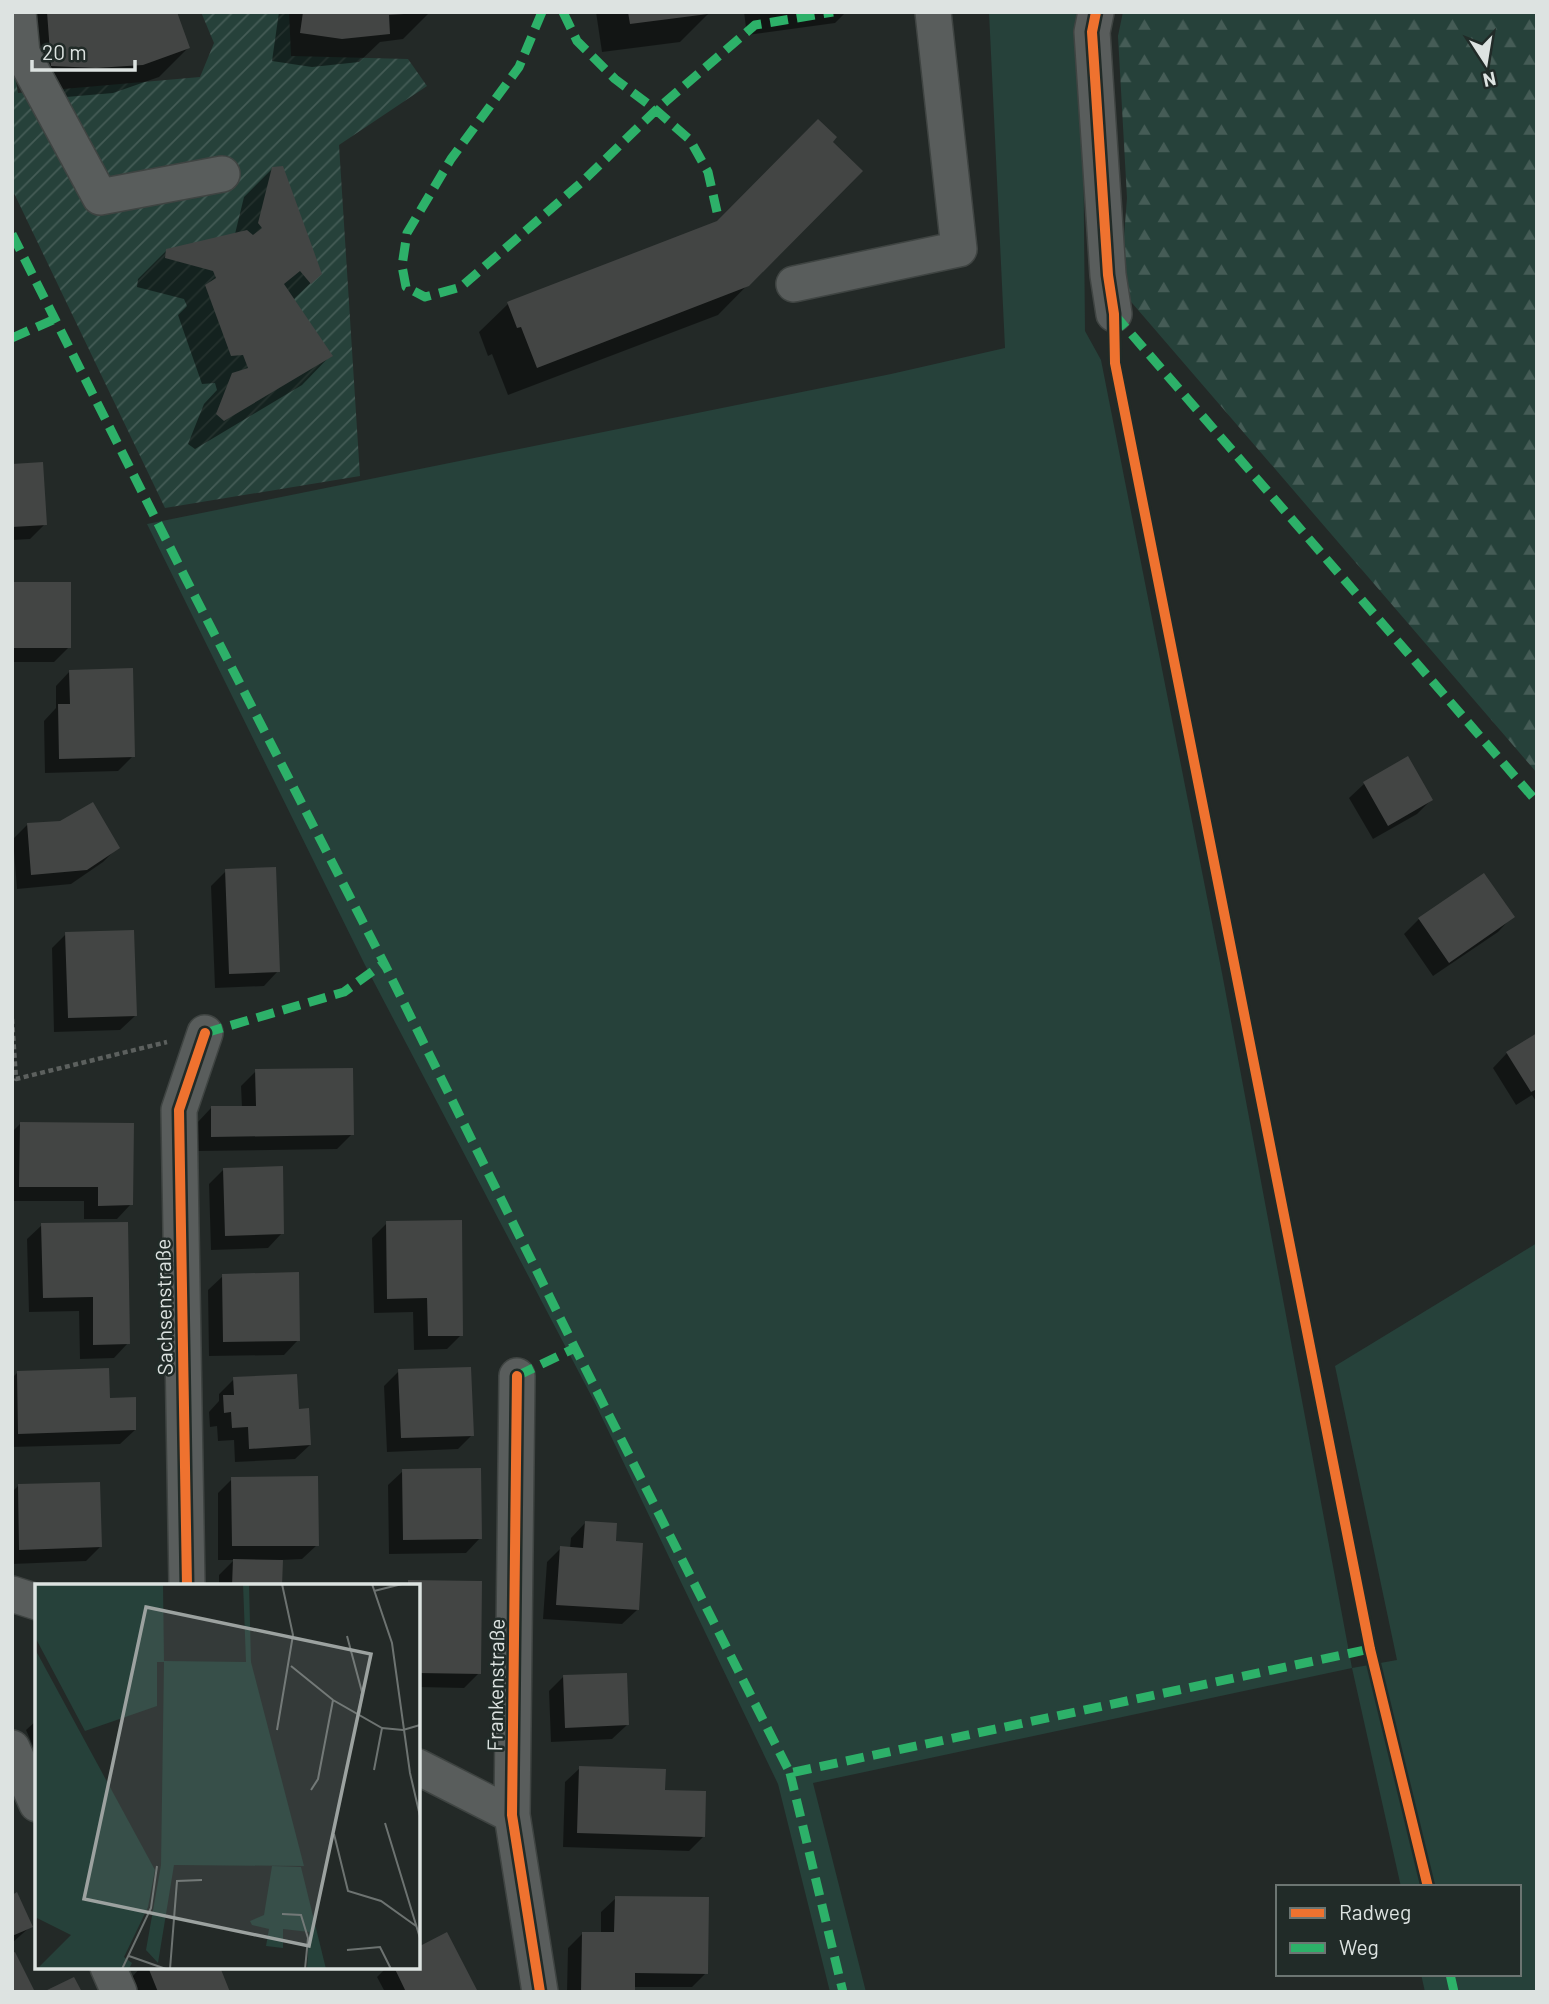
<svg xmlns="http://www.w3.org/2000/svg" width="1549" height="2004" viewBox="0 0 1549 2004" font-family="Barlow,sans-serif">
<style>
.grass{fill:#26413a}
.forest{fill:url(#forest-firs)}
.garden{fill:url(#garden-furrows)}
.shadow{fill:#0007}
.building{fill:#434544}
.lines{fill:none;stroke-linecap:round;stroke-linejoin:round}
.minor-casing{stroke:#3f4442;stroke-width:38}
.path{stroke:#5c605e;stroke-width:4.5;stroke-dasharray:5 3.5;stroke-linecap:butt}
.minor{stroke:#595d5c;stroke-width:35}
.quiet{stroke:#2db169;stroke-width:9;stroke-dasharray:18 9;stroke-linecap:butt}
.cycleway-casing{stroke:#212b28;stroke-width:15}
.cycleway{stroke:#ef722f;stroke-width:10}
.labels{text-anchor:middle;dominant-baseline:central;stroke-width:5;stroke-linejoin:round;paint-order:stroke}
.street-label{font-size:21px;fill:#dde3e1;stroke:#212b28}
.inset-road{fill:none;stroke:#6d7371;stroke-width:2}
.view{fill:#9ca2a0;fill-opacity:0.15;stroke:#9ca2a0;stroke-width:3.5}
.inset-edge{fill:none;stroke:#dde3e1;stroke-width:3.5}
</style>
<defs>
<pattern id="forest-firs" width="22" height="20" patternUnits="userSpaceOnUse" patternTransform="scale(1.75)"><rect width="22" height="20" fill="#26413a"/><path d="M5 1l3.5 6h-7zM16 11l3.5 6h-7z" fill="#455c56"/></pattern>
<pattern id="garden-furrows" width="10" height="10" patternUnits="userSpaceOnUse" patternTransform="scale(1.75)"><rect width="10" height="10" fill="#26413a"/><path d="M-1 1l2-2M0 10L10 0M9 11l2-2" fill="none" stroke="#455c56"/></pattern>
</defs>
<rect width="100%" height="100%" fill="#232927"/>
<path class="grass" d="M989 12H1082L1085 331 1101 360 1222 973 1352 1668 1397 1660 1335 1366 1537 1243V1992H1425L1421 1974H1519V1887H1401L1352 1668 813 1783 866 1992H830L778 1784 594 1401 365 965 147 524 891 374 1005 348Z"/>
<path class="forest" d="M1123 12H1537V773L1120 289 1127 198 1118 36Z"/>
<path class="garden" d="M201 12H289L291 56 408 59 427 86 339 145 360 476 165 508 12 189V59L18 93 200 77 214 43Z"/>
<path class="shadow" d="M16 12H175L188 48 159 77 113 93 66 97 23 94Z
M279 12H430L403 39 380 42 359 62 312 67 272 61Z
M596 12H709V13L680 42 602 52Z
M744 12H846L835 23 747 35Z
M830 142 860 171 718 315 508 395 492 354 488 356 479 332 508 304 717 223Z
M273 168 320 274 293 300 330 356 302 385 195 449 188 444 204 404 217 390 215 383 202 384 178 315 187 306 184 299 137 287 138 279 167 250 235 234 244 197Z
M12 466 45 524 30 539 12 540Z
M12 584 69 647 54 662H12Z
M70 671 133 756 118 771 45 773 44 721 56 708V686Z
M1408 758 1431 800 1417 814 1373 839 1349 798 1364 784Z
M28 824 118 847 103 862 71 884 17 889 13 839Z
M226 871 278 971 264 986 215 988 211 886Z
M1484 875 1512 917 1498 932 1433 976 1404 934 1419 919Z
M66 934 135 1016 120 1030 54 1032 52 948Z
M1537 1035V1103L1532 1095 1516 1105 1493 1068 1507 1053Z
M256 1071 352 1134 337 1149 197 1151V1123L211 1108H242L241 1086Z
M20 1124 131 1204 117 1219H84V1201H12V1132Z
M224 1169 282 1233 268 1248 211 1250 209 1184Z
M387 1223 461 1335 447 1349 414 1350 413 1312 374 1313 372 1238Z
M42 1225 128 1343 114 1358 80 1359 79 1311 29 1312 27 1239Z
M223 1276 298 1340 284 1355 209 1356 208 1290Z
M399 1371 472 1435 458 1449 387 1452 384 1386Z
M17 1373 135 1430 120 1444 12 1447V1378Z
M234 1379 298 1410 310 1445 295 1459 235 1462 234 1440 218 1441 217 1426 210 1427 209 1412 219 1401V1394Z
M403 1471 480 1538 466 1553 389 1554 388 1485Z
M232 1479 317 1545 302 1559 281 1560 280 1586H288H219V1575L234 1560H218V1493Z
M18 1486 100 1547 86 1561 12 1564V1492Z
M585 1523 614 1543 637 1610 622 1624 543 1619 547 1562 561 1548H570L571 1538Z
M408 1582 480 1583 479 1673 464 1688 418 1687V1586H404Z
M564 1676 627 1725 612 1739 551 1742 549 1691Z
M37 1720V1755L26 1730Z
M580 1768 664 1792 703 1837 689 1851 563 1847 565 1782Z
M12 1896 31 1926 12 1943Z
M616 1898 706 1973 692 1987H633V1992H567L568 1948 583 1933 601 1934V1912Z
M447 1934 475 1990 473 1992H385L377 1977 387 1967H418Z
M141 1967H218L228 1992H137L132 1977Z"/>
<path class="building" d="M47 12H177L190 48 143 65 96 68 51 66Z
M303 12H403L404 14 389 15 390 34 342 39 300 33Z
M628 12H708V14L630 24Z
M818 119 837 137 833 142 863 171 749 286 537 368 521 327 517 328 507 302 717 221Z
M283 166 322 274 311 284 300 271 284 284 333 356 224 421 216 414 232 373 248 368 243 355 231 356 205 285 216 278 213 271 165 258 166 249 247 230 253 235 262 228 258 223 272 167Z
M43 462 47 525 12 527V464Z
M12 582H71V648H12Z
M133 668 135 757 59 759 58 704H70L69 670Z
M1408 756 1433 800 1388 826 1363 782Z
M93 802 120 848 87 870 31 875 27 823 60 821Z
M276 867 280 972 229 974 225 869Z
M1484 873 1515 917 1449 963 1418 918Z
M134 930 137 1016 68 1018 65 932Z
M1537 1033V1089L1531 1092 1506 1052Z
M353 1068 354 1135 211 1137V1106H256L255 1069Z
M20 1122 134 1123 133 1205 98 1206V1187H19Z
M283 1166 284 1234 225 1236 223 1168Z
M462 1220 463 1336H428L427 1298 387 1299 386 1221Z
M128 1222 130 1344 93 1345V1297L43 1298 41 1223Z
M299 1272 300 1341 223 1342 222 1274Z
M471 1367 474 1436 401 1438 398 1369Z
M109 1368 110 1398 136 1397V1430L18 1434 17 1371Z
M297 1374 299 1409 309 1408 311 1445 249 1449 248 1427 232 1428 231 1412 224 1413 223 1395H234L233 1377Z
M481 1468 482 1539 403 1540 402 1469Z
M318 1476 319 1546H232L231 1477Z
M100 1482 102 1547 19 1550 18 1484Z
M585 1521 617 1523 616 1541 643 1543 639 1610 556 1605 560 1546 583 1548Z
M233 1559 283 1560 282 1586H232Z
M408 1580 482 1581 481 1674 418 1673V1586H408Z
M627 1673 629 1725 565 1728 563 1675Z
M579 1766 666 1769 665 1790 706 1791 705 1837 577 1833Z
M17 1892 33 1927 12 1936V1895Z
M615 1896 709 1897 708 1974 635 1973V1992H581L582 1932H614Z
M447 1932 477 1990 406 1992 394 1967H418V1947Z
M15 1952 35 1992H12V1953Z
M148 1967H220L230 1992H158Z
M74 1977 82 1992H43Z"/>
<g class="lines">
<g class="minor-casing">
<path id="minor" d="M18 12 22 53 100 197 222 174
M1096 12 1092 32 1108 275 1114 314
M794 284 959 249 933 12
M517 1376 512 1815 540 1992
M187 1586 179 1110 205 1033
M12 1594 37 1602
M12 1748 37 1804
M418 1767 512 1815
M108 1967 119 1992"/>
</g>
<path class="path" d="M12 1019 16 1079 167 1042"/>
<use href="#minor" class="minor"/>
<path class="quiet" d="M542 12 519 67 451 159 407 233 402 266 406 287 425 297 461 287 583 181 656 110 755 25 833 12
M563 12 577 41 615 79 656 110 690 140 708 172 717 212
M12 234 187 581 384 963 575 1348 790 1773 1370 1649
M1114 314 1537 802
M12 338 55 319
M205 1033 344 992 384 963
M517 1376 575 1348
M790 1773 843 1992
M1450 1974 1454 1992"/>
<g class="cycleway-casing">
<path id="cycleway" d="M1096 12 1092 32 1108 275 1114 314 1115 363 1370 1649 1428 1887
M517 1376 512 1815 540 1992
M187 1586 179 1110 205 1033"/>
</g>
<use href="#cycleway" class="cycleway"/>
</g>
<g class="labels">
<g class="street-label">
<text transform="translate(163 1307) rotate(-91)">Sachsenstraße</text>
<text transform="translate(495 1685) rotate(-89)">Frankenstraße</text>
</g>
</g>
<g transform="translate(35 1584)">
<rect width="385" height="385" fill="#232927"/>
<path d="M0 0H128L129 77 211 78 208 0H214L216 78 269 282 139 281 123 379 111 366 126 281 129 78H122V122L50 147 0 53Z" fill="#26413a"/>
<path d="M0 65 120 286 113 323 89 373 97 379 94 385H2L36 351 2 334 0 338Z" fill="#26413a"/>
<path d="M237 282 266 283 291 385H272L274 348 248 345V364L231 362 234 345 217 341 215 337 229 331Z" fill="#26413a"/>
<path class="inset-road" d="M337 0 357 59 375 189 385 232M339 7 367 0M312 52 327 108 324 131M256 82 298 116 347 144 368 146 385 141M242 146 258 51 247 0M339 186 347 144M276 206 283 195 298 116M350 239 385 354M299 250 313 307 346 317 381 342M247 330 266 331 273 354 270 385M312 366 345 363 356 385M94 372 131 385M87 385 116 324 122 282M135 385 142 297 167 296"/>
<path class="view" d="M111 23 336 70 274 362 49 315Z"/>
<rect width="385" height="385" class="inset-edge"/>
</g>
<rect width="1549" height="2004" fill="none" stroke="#dde3e1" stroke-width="28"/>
<rect x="1276" y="1885" width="245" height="91" fill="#212b28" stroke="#6c7572" stroke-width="2"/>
<rect x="1290" y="1908" width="35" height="10" fill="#ef722f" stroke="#6c7572" stroke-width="2"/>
<text x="1339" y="1920" font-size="21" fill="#dde3e1">Radweg</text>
<rect x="1290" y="1943" width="35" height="10" fill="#2db169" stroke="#6c7572" stroke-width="2"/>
<text x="1339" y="1955" font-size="21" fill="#dde3e1">Weg</text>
<g transform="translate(1486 63) rotate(168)" stroke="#212b28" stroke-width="5" paint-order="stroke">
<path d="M0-5L12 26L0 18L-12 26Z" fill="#dde3e1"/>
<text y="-10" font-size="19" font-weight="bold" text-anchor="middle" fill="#dde3e1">N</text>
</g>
<path d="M32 60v10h103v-10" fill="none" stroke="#dde3e1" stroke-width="3.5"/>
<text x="42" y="60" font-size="21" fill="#dde3e1" stroke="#212b28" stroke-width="5" paint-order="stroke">20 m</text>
</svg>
